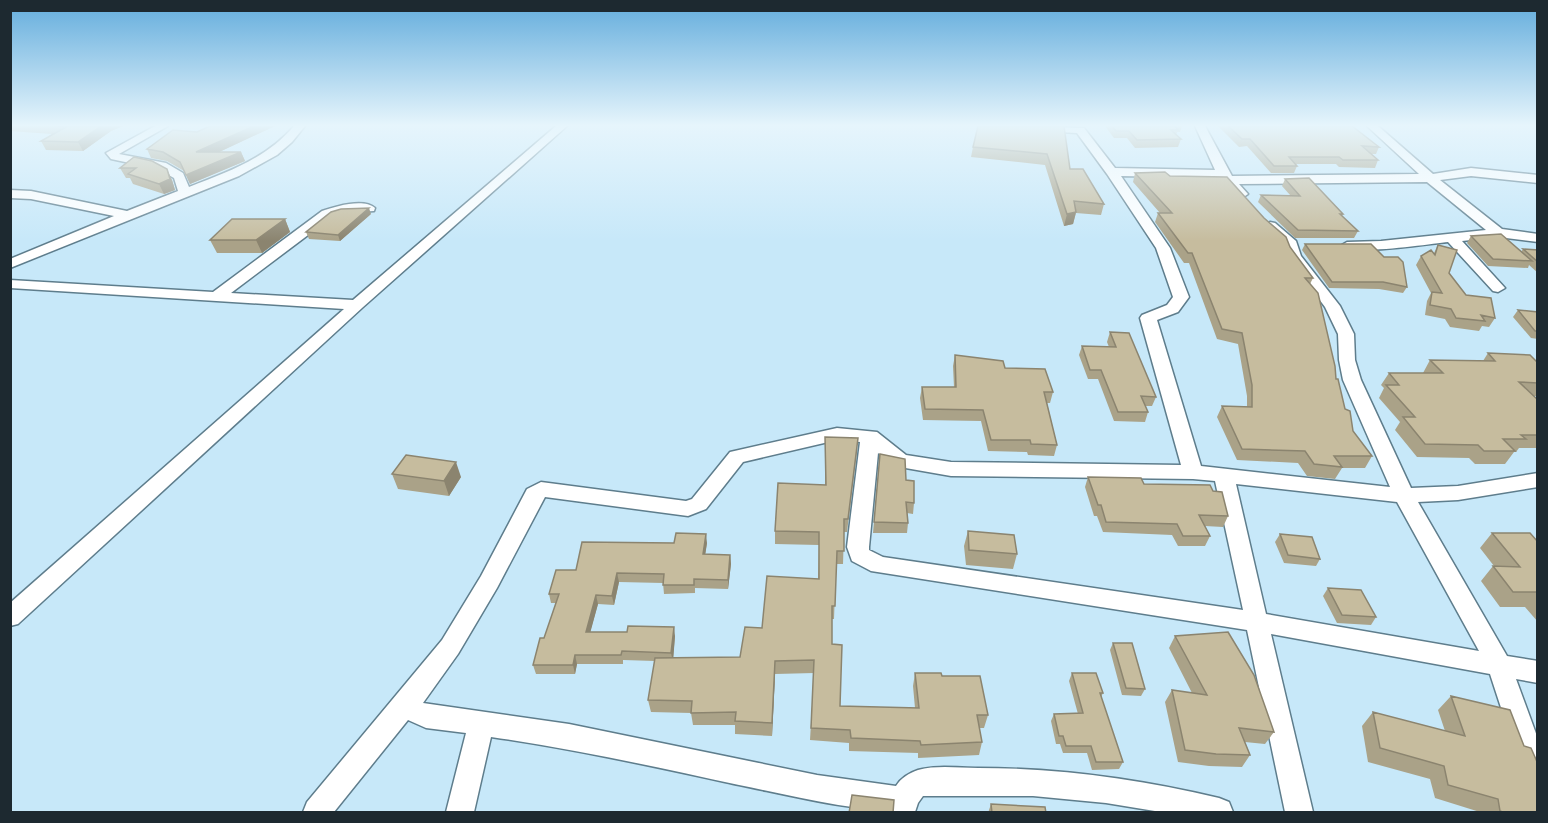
<svg xmlns="http://www.w3.org/2000/svg" width="1548" height="823" viewBox="0 0 1548 823" font-family="'Open Sans',sans-serif">
<style>
.lines{fill:none;stroke-linecap:round;stroke-linejoin:round}
.minor-casing{stroke:#5e7d8c;stroke-width:3}
.minor{fill:#fff;fill-rule:evenodd}
.wall{fill:#aaa288}
.shaded-wall{fill:#8b846f}
.building{fill:#c6bc9e;stroke:#8b846f;stroke-width:1.5}
</style>
<rect width="100%" height="100%" fill="#c7e8f9"/>
<g class="lines">
<g class="minor-casing">
<path id="minor" d="M155 126H168L119 154 166 163 183 173 189 187C228 172 267 158 294 126H305L292 142 277 155 239 176 10 268V259L114 216 31 199 10 198V190L31 191 127 211 178 191 174 178 158 169 111 159 106 153Z
M556 126H567L362 308 18 624 10 626V603L344 309 10 288V280L213 292 322 211C336 206 364 198 375 208L374 211 343 213 332 217 231 293 353 300Z
M1004 126 1084 128 1115 168 1215 170 1195 126H1205L1232 176 1419 174 1367 126H1378L1433 174 1471 168 1538 175V183L1471 176 1440 180 1502 229 1538 234V242L1498 237 1462 241 1505 288 1498 292 1493 291 1448 242C1430 244 1350 256 1340 246L1347 242 1381 241 1486 230 1427 182 1239 184 1248 194 1242 198 1238 197 1220 178 1121 176 1170 248 1189 297 1178 312 1157 320 1201 466 1390 487 1343 380 1339 360 1338 334 1325 307 1287 256 1284 245 1263 226 1270 222 1275 223 1296 241 1301 256 1340 306 1354 334 1355 360 1361 380 1411 488 1458 486 1538 473V487L1458 500 1418 502 1507 656 1538 661V683L1516 679 1538 739V791L1528 787 1524 778 1490 674 1271 634 1313 812H1285L1247 630 871 571 852 561 847 547 860 442 837 440 743 462 706 509 688 516 545 497 497 588 458 654 423 703 569 724 817 775 896 786C901 778 909 773 918 770 936 765 959 768 978 768 1060 768 1139 779 1219 798L1229 802 1233 812H1161L1106 803 1033 796H923L918 803 915 812C856 812 797 797 739 785 656 767 575 749 491 737L474 812H446L466 733 426 728 408 720 334 812H303L307 802 442 640 481 576 527 489 541 482 686 501 692 499 730 452 837 428 877 432 906 455 951 462 1181 465 1140 318 1142 315 1167 305 1173 297 1156 248 1107 174 1077 133 1009 129ZM878 453 894 466 951 476 1193 479 1215 481 1243 610 883 557 869 550V547ZM1236 484 1397 502 1479 651 1266 614Z"/>
</g>
<use href="#minor" class="minor"/>
</g>
<path class="wall" d="M10 126H123L111 131 83 151 46 150 41 141 52 134 10 131Z
M210 126H275L219 152H241L245 161 190 184 184 171 167 161 151 158 147 149 197 132Z
M1064 126 1070 169 1104 204 1101 215 1076 213 1073 224 1064 226 1045 165 971 157 973 147Z
M1105 126H1182L1180 132H1177L1176 135 1181 139 1178 147 1135 148 1127 138H1114Z
M1218 126H1352L1379 147 1376 154H1371L1378 160 1375 168 1339 167 1336 164H1296L1297 166 1294 173H1271L1247 146 1239 147Z
M134 157 172 180 175 190 164 194 133 184 130 178H126L120 168Z
M1135 173 1170 176 1290 247 1313 278 1310 284 1336 379 1345 409 1353 431 1372 456 1365 468H1342L1335 479 1307 476 1298 463 1237 460 1217 417 1222 406 1247 407V396L1238 344 1217 339 1189 263H1184L1155 222 1158 213H1160L1133 182Z
M1285 179 1343 214 1342 216 1358 231 1354 238H1295L1258 202 1261 195H1290L1282 186Z
M371 214 340 241 309 239 306 232Z
M285 219 290 232 262 253H217L210 240Z
M1471 236 1521 252 1523 249 1538 250V273L1529 265 1528 268 1488 266 1467 243Z
M1305 244 1407 287 1403 293 1379 289 1329 288 1302 250Z
M1438 245 1449 273 1466 295 1495 318 1489 327 1482 326 1479 331 1450 327 1445 319 1425 315 1427 301 1431 293 1416 265 1421 256 1434 253Z
M1518 310 1538 312V339L1531 338 1513 317Z
M1110 332 1156 397 1152 406H1145L1148 412 1145 422 1114 421 1098 379H1088L1079 355 1082 346 1109 347 1107 342Z
M1488 353 1538 363V396H1533L1538 400V448H1519L1516 452H1514L1505 464H1475L1469 458 1417 457 1395 430 1400 422 1379 398 1384 388 1381 385 1389 373H1423L1430 360 1483 361Z
M955 355 1005 368 1053 392 1050 403H1047L1057 445 1054 456 1028 455 1027 452 988 451 981 421 923 420 920 398 922 387H954L953 366Z
M825 437 857 451 847 532H844L843 564H836L834 619H832V644L840 706 915 708 913 686 915 673 942 676 988 715 984 728H979L982 742 979 755 918 758V753L849 751V743L810 740 814 673 775 674 772 736 735 734V725H693L691 713 651 712 648 700 655 661 623 660V664H577L575 674H536L533 665 544 638 556 603H551L549 594 576 570 707 543 705 554 730 555 731 564 728 589 695 588V593L664 594 663 583 619 582 614 605 598 604 590 632 675 636 673 658 740 657 762 628 818 579 819 545 775 544V531L825 485Z
M880 454 906 480 914 503 913 514 907 513 908 523 907 533H873Z
M392 474 461 477 449 496 398 489Z
M1088 477 1144 484 1228 516 1223 527 1205 526 1210 536 1205 546H1178L1172 535 1103 532 1097 516H1094L1085 487Z
M968 531 1017 554 1013 569 966 565 964 546Z
M1492 533 1538 542V622L1525 607H1500L1481 581 1493 566H1494L1480 548Z
M1280 534 1320 559 1316 566 1284 563 1275 542Z
M1328 588 1376 617 1371 625 1337 623 1323 596Z
M1175 636 1274 732 1265 744 1245 742 1250 755 1242 767 1209 766 1178 762 1165 702 1172 690 1192 693 1169 648Z
M1113 643 1145 689 1141 696 1122 695 1110 650Z
M1072 673 1103 693 1101 697 1123 762 1119 769 1092 770 1087 753H1063L1060 744H1056L1051 721 1054 714H1078L1069 681Z
M1451 696 1538 813H1483L1435 798 1430 779 1368 762 1362 726 1373 712 1445 731 1438 710Z
M991 804 1046 813H988Z"/>
<path class="shaded-wall" d="M101 126H123L111 131 83 151 78 142Z
M254 126H275L200 161 196 152Z
M241 152 245 161 190 184 186 175Z
M167 169 172 180 175 190 164 194 159 184Z
M369 208 371 214 340 241 338 235Z
M1076 212 1073 224 1064 226 1067 214Z
M285 219 290 232 262 253 256 240Z
M456 462 461 477 449 496 444 481Z
M706 534 707 543 704 563 703 554Z
M730 555 731 564 728 589V580Z
M617 573 619 582 614 605 612 596Z
M596 595 598 604 588 641 586 632Z
M674 627 675 636 673 662 671 653Z
M575 655 577 664 575 674 573 665Z
M775 661V674L772 736V723Z"/>
<path class="building" d="M57 126H101L78 142 41 141 66 127Z
M210 126H254L196 152H241L186 175 180 162 163 152 147 149 173 130 197 132Z
M978 126H1064L1070 169H1083L1104 204 1074 201 1076 212 1067 214 1047 154 973 147Z
M1112 126H1175L1178 130H1171L1181 139 1137 140 1129 131H1116Z
M1228 126H1352L1379 147 1362 146 1378 160H1343L1339 157H1289L1297 166H1274L1250 139H1242Z
M134 157 152 161 167 169 170 179 159 184 128 174 136 168H120Z
M1165 172 1170 176 1227 177 1264 218 1286 237 1290 247 1313 278H1305L1318 293 1335 366 1336 379H1338L1345 409 1350 411 1353 431 1372 456H1334L1342 467 1314 464 1305 451 1242 449 1222 406 1252 407V385L1242 333 1222 329 1192 253H1188L1158 213H1172L1135 173Z
M1309 178 1343 214H1340L1358 231 1298 230 1261 195 1300 196 1285 179Z
M369 208 338 235 306 232 331 212 341 209Z
M232 219H285L256 240H210Z
M1501 234 1532 261 1493 259 1471 236Z
M1305 244H1371L1384 257H1398L1403 262 1407 287 1383 282H1332Z
M1438 245 1457 250 1449 273 1466 295 1491 298 1495 318 1481 315 1485 321 1456 318 1451 309 1430 305 1432 292 1442 293 1421 256 1431 250 1435 255Z
M1523 249 1538 250V262Z
M1518 310 1538 312V331H1535Z
M1110 332 1129 333 1156 397 1141 396 1148 412H1118L1101 370H1090L1082 346 1116 347Z
M1488 353 1530 355 1538 363V383L1519 382 1538 400V435H1521L1526 439H1503L1515 451H1484L1478 445 1425 444 1403 417H1415L1386 385H1399L1389 373H1443L1430 360 1495 361Z
M955 355 1003 361 1005 368 1045 369 1053 392H1044L1057 445 1031 444 1030 440H991L983 410 925 409 922 387H956Z
M825 437 858 438 848 519H844V551H837L835 606H832V644L842 645 840 706 919 708 915 673H941L942 676H980L988 715H977L982 742 921 745 920 741 851 738 850 730 811 728 814 660 775 661 772 723 735 721 736 712 691 713 692 701 648 700 655 658 740 657 745 627 762 628 767 576 819 579V532L775 531 778 483 826 485Z
M880 454 905 459 906 480 914 481V503L906 502 908 523 874 522Z
M406 455 456 462 444 481 392 474Z
M1088 477 1141 478 1144 484 1210 485 1213 491 1222 492 1228 516 1199 515 1210 536H1183L1177 524 1106 522 1101 505H1098Z
M968 531 1014 535 1017 554 969 550Z
M676 533 706 534 703 554 730 555 728 580 694 579V585H663L664 574 617 573 612 596 596 595 586 632H627L628 626 674 627 671 653 622 651 621 655H575L573 665H533L540 638H544L559 594H549L556 570H576L582 542 674 543Z
M1492 533H1530L1538 542V592H1513L1493 566 1520 567Z
M1280 534 1312 537 1320 559 1288 555Z
M1328 588 1361 590 1376 617 1342 615Z
M1228 632 1254 675 1274 732 1239 728 1250 755 1216 754 1185 750 1172 690 1207 695 1175 636Z
M1113 643H1132L1145 689 1126 688Z
M1072 673H1096L1103 693H1100L1123 762H1096L1091 746H1066L1063 736H1059L1054 714 1083 713Z
M1451 696 1510 710 1524 746 1531 748 1538 764V813H1505L1500 811 1498 799 1448 785 1444 766 1380 748 1373 712 1465 736Z
M852 795 894 800 893 813H849Z
M991 804 1045 807 1046 813H992Z"/>
<linearGradient id="sky" x2="0" y2="1"><stop stop-color="#62acdc"/><stop offset="0.52" stop-color="#e6f5fc"/><stop offset="1" stop-color="#e6f5fc" stop-opacity="0"/></linearGradient>
<rect width="1548" height="241" fill="url(#sky)"/>
<rect width="1548" height="823" fill="none" stroke="#1d2930" stroke-width="24"/>
</svg>
